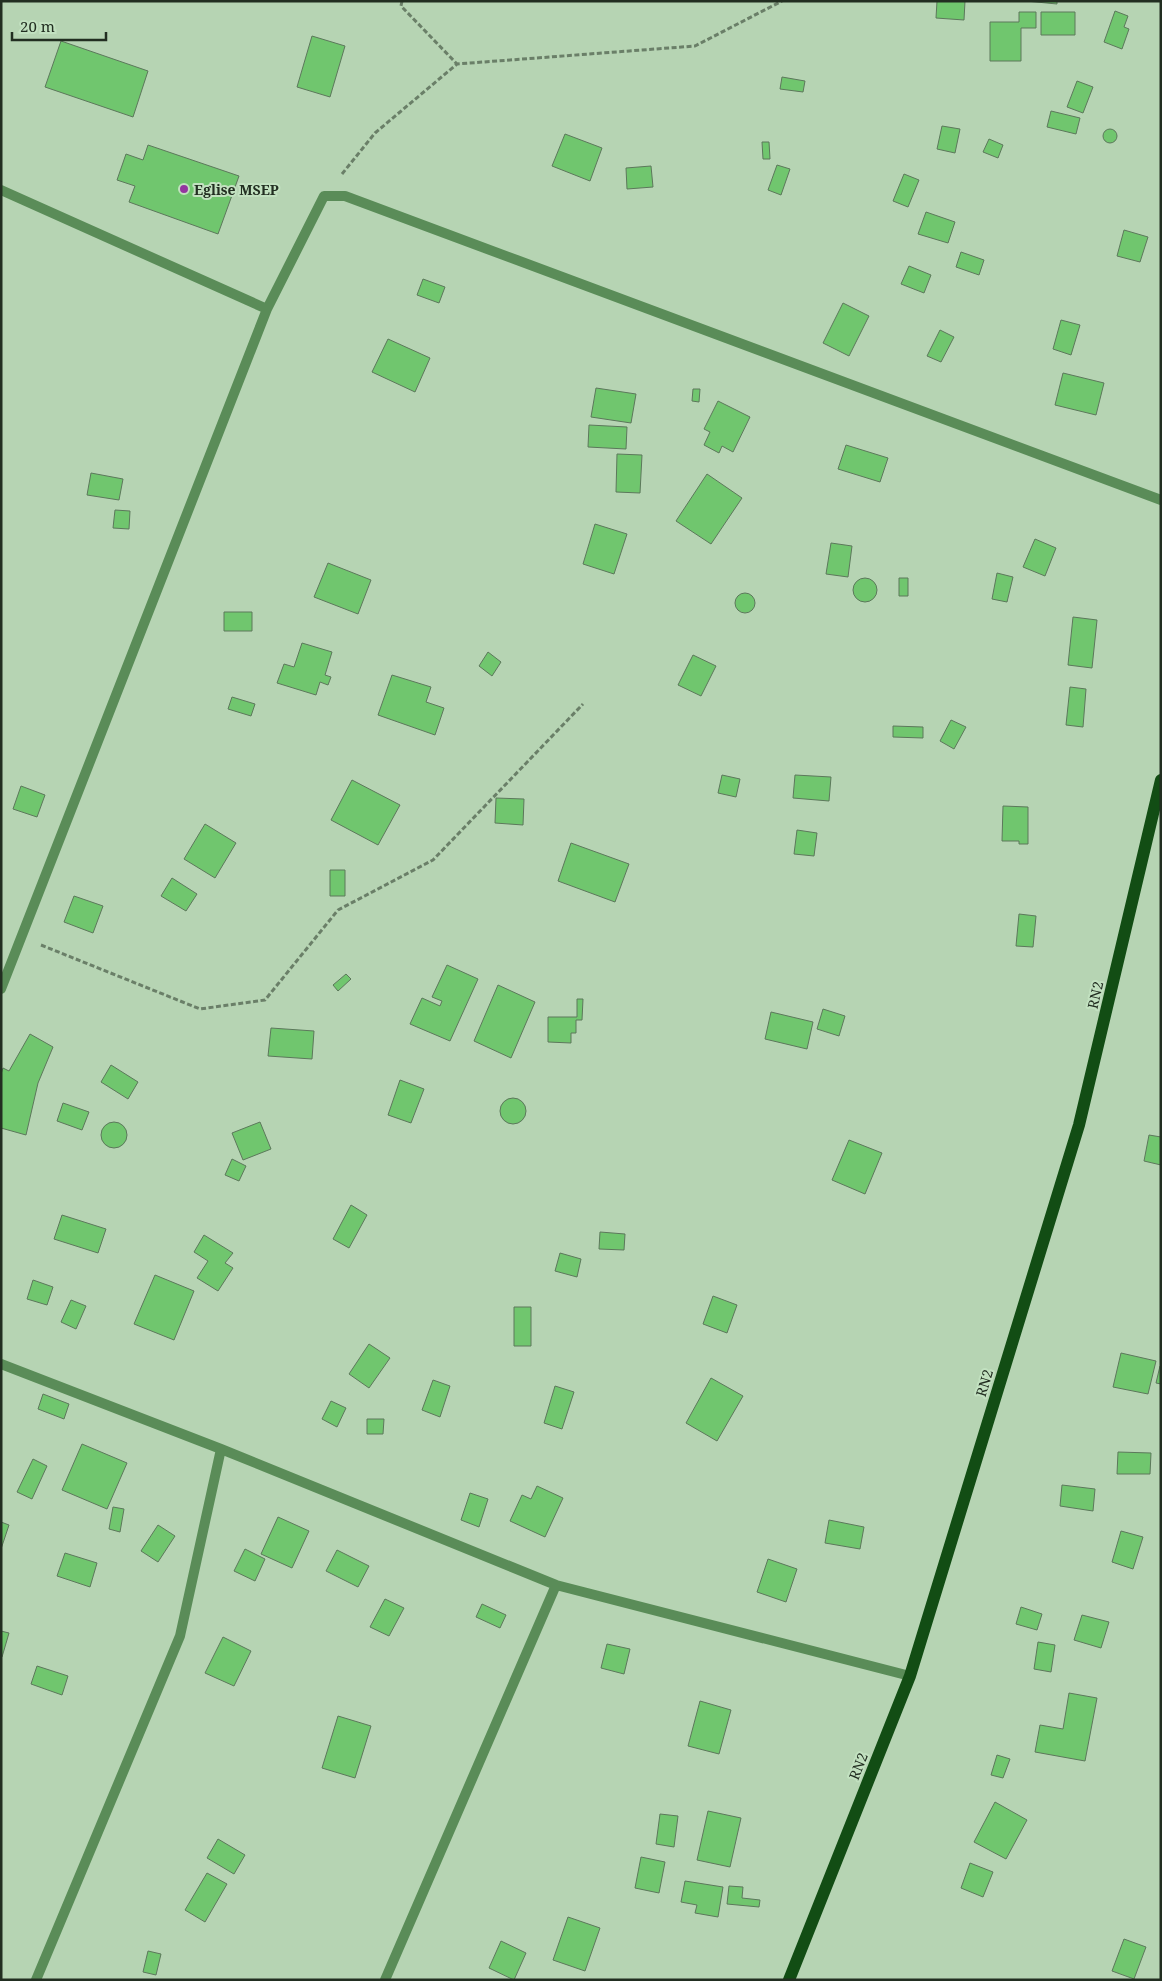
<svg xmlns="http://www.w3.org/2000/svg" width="1162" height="1981" viewBox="0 0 1162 1981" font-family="'Noto Serif',serif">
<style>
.building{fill:#70c66e;stroke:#5c785b}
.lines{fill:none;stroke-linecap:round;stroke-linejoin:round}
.path{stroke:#6a7f68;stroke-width:3;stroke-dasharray:5 2.5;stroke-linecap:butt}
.street{stroke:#5a8c58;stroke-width:10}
.primary{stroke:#124d14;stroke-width:12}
.poi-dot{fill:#94369f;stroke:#c2e1c0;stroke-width:2}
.labels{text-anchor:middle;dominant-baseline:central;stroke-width:4;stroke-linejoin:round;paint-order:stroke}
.poi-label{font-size:14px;font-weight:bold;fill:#222e21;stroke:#c2e1c0;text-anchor:start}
.street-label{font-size:14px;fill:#222e21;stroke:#c2e1c0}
</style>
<rect width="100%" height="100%" fill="#b6d4b3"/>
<path class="building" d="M937 1H965L964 20 936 18Z
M1026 1H1057V4Z
M1115 11 1128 16 1124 27 1129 29 1122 49 1104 42Z
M1019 12H1036V28H1021V61H990V22H1019Z
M1041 12H1075V35H1041Z
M312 36 345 46 330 97 297 87Z
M61 41 148 71 133 117 45 87Z
M782 77 805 81 803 92 780 89Z
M1077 81 1093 87 1083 113 1067 107Z
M1051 111 1080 118 1076 134 1047 127Z
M942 126 960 129 955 153 937 149Z
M1103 136a7 7 0 1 1 14 0a7 7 0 1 1-14 0Z
M565 134 602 148 590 181 552 166Z
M989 139 1003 145 998 158 983 152Z
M762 142H769L770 159H763Z
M148 145 239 176 218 234 129 202 135 186 117 180 126 154 143 160Z
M777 165 790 169 781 195 768 190Z
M651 166 653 187 627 189 626 168Z
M904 174 919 180 908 207 893 201Z
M926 212 955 222 948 243 918 234Z
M1124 230 1148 237 1140 262 1117 256Z
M961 252 984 260 979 275 956 267Z
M909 266 931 275 924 293 901 284Z
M423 279 445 287 439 303 417 295Z
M843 303 869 316 849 356 823 343Z
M1061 320 1080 325 1071 355 1053 349Z
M940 330 954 337 941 362 927 356Z
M388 339 430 358 415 392 372 372Z
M1063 373 1104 383 1096 415 1055 405Z
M596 388 636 394 631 423 591 417Z
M693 389H700L699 402 692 401Z
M718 401 750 417 733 452 722 446 719 453 704 445 710 432 704 429Z
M589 425 627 427 626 449 588 447Z
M846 445 888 458 880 482 838 469Z
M617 454 642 455 640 493 616 492Z
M91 473 123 479 119 500 87 495Z
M707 474 742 498 711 544 676 521Z
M115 510 130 511 129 529 113 528Z
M595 524 627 534 614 574 583 564Z
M1035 539 1056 548 1045 576 1023 567Z
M831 543 852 546 848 577 826 574Z
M328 563 371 580 358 614 314 597Z
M997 573 1013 577 1007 602 992 599Z
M899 578H908V596H899Z
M853 590a12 12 0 1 1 24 0a12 12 0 1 1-24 0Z
M735 603a10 10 0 1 1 20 0a10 10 0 1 1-20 0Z
M224 612H252V631H224Z
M1073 617 1097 620 1092 668 1068 665Z
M302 643 332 652 325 675 331 677 328 685 320 682 316 695 277 683 284 664 294 667Z
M488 652 501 662 492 676 479 666Z
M693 655 716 666 701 696 678 685Z
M392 675 431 687 426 702 444 708 435 735 378 715Z
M1070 687 1086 689 1083 727 1066 725Z
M232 697 255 704 251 716 228 709Z
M951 720 966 727 954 749 940 741Z
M893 726 923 727V738L893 737Z
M722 775 740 779 736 797 718 793Z
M795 775 831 777 829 801 793 798Z
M352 780 400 805 378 845 331 820Z
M21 786 45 795 37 817 13 809Z
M496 798 524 799 523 825 495 823Z
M1003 806 1028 807V844H1019V841H1002Z
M205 824 236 843 215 878 184 859Z
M797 830 817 833 814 856 794 854Z
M571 843 629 864 615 902 558 881Z
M330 870H345V896H330Z
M172 878 197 894 186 911 161 896Z
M74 896 103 906 93 933 64 922Z
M1019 914 1036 916 1033 947 1016 946Z
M447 965 478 979 450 1041 410 1024 422 998 440 1006 442 1001 432 997Z
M346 974 351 979 338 991 333 985Z
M498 985 535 1002 511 1058 474 1041Z
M577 999H583L582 1020H576V1033H571V1043L548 1042V1017H577Z
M823 1009 845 1016 839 1036 817 1029Z
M771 1012 813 1022 807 1049 765 1039Z
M271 1028 314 1031 312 1059 268 1056Z
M30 1034 53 1047 38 1083 26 1135 1 1128V1074L3 1068 9 1071Z
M111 1065 138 1082 128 1099 101 1082Z
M400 1080 424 1089 411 1123 388 1115Z
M500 1111a13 13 0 1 1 26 0a13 13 0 1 1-26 0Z
M63 1103 89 1112 82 1130 57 1121Z
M101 1135a13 13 0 1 1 26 0a13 13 0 1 1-26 0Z
M260 1122 271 1149 243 1160 232 1133Z
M1149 1135 1161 1137V1165L1144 1161Z
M849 1140 882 1153 865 1194 832 1180Z
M232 1159 246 1166 239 1181 225 1175Z
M351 1205 367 1215 349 1248 333 1239Z
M62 1215 106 1229 98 1253 54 1239Z
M600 1232 625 1234 624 1250 599 1249Z
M204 1235 233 1253 225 1263 233 1268 218 1291 197 1278 208 1261 194 1252Z
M560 1253 581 1259 577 1277 555 1271Z
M155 1275 194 1291 174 1340 134 1324Z
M33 1280 53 1287 47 1305 27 1299Z
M713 1296 737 1305 727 1333 703 1324Z
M71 1300 86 1306 76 1329 61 1322Z
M514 1307H531V1346H514Z
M369 1344 390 1358 369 1388 349 1374Z
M1121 1353 1156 1361 1148 1394 1113 1387Z
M1160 1366 1161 1367V1384L1156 1383Z
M711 1378 743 1396 717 1441 686 1423Z
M433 1380 450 1386 440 1417 422 1410Z
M555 1386 574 1392 562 1429 544 1423Z
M43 1394 69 1404 64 1419 38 1409Z
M331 1401 346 1408 337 1427 322 1419Z
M367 1419H384L383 1434H367Z
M82 1444 127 1463 107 1509 62 1490Z
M1118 1452 1151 1453 1150 1474H1117Z
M33 1459 47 1466 32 1499 17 1492Z
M1062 1485 1095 1489 1093 1511 1060 1506Z
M537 1486 563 1498 545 1537 510 1521 522 1495 531 1499Z
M470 1493 488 1499 479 1527 461 1520Z
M113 1507 124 1509 120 1532 109 1529Z
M278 1517 309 1531 292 1568 261 1554Z
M829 1520 864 1527 860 1549 825 1543Z
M1 1522 9 1525 1 1549Z
M158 1525 175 1536 158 1562 141 1551Z
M1121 1531 1143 1537 1133 1569 1112 1562Z
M245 1549 265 1559 255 1581 234 1571Z
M337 1550 369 1566 358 1587 326 1571Z
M65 1553 97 1563 90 1587 57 1576Z
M768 1559 797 1569 786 1602 757 1592Z
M385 1599 404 1608 389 1636 370 1627Z
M482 1604 506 1615 500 1628 476 1617Z
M1021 1607 1042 1614 1037 1630 1016 1624Z
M1082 1615 1109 1622 1101 1648 1074 1640Z
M1 1631 9 1633 2 1657H1Z
M223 1637 251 1651 234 1686 205 1673Z
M1038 1642 1055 1645 1051 1672 1034 1669Z
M607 1644 630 1649 624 1674 601 1668Z
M37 1666 68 1676 62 1695 31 1684Z
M1069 1693 1097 1698 1085 1761 1035 1752 1040 1725 1063 1729Z
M700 1701 731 1710 719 1754 688 1746Z
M338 1716 371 1726 355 1778 322 1768Z
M997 1755 1010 1759 1003 1778 991 1775Z
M995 1802 1027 1820 1006 1859 974 1842Z
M708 1811 741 1818 730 1867 697 1860Z
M660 1814 678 1816 674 1847 656 1844Z
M218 1839 245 1855 234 1874 207 1858Z
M641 1857 665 1862 659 1893 635 1888Z
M970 1863 993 1872 983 1897 961 1888Z
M207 1873 227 1884 205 1922 185 1910Z
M685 1881 723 1887 718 1917 695 1913 697 1905 681 1902Z
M729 1886 743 1887 742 1898 760 1900 759 1907 727 1904Z
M568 1917 600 1928 585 1971 553 1960Z
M1124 1939 1146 1947 1134 1979 1112 1971Z
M501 1941 526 1953 514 1980 489 1968Z
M148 1951 161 1954 156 1975 143 1972Z"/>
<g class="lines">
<path class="path" d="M402 1 401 6 457 64
M342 174 375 133 457 64 695 46 782 1
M41 945 200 1009 265 1000 338 910 433 860 583 704"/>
<path class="street" d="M1 190 267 309
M1 989 267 309 324 196H345L1161 500
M1 1364 221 1449 556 1585 910 1676
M36 1980 180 1636 221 1449
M385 1980 556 1585"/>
<path class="primary" d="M789 1980 910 1676 1079 1125 1161 780"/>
</g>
<circle class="poi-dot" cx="184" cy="189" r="5"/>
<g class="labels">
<g class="poi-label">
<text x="194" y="189">Eglise MSEP</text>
</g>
<g class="street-label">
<text transform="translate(1095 995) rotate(-77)">RN2</text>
<text transform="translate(984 1383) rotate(-73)">RN2</text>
<text transform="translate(858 1766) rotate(-68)">RN2</text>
</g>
</g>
<rect width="1162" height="1981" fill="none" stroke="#222e21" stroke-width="5"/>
<path d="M12 32v8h94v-8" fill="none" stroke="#222e21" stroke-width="2.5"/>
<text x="20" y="32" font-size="15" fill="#222e21" stroke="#c2e1c0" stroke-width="4" paint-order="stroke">20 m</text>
</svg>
